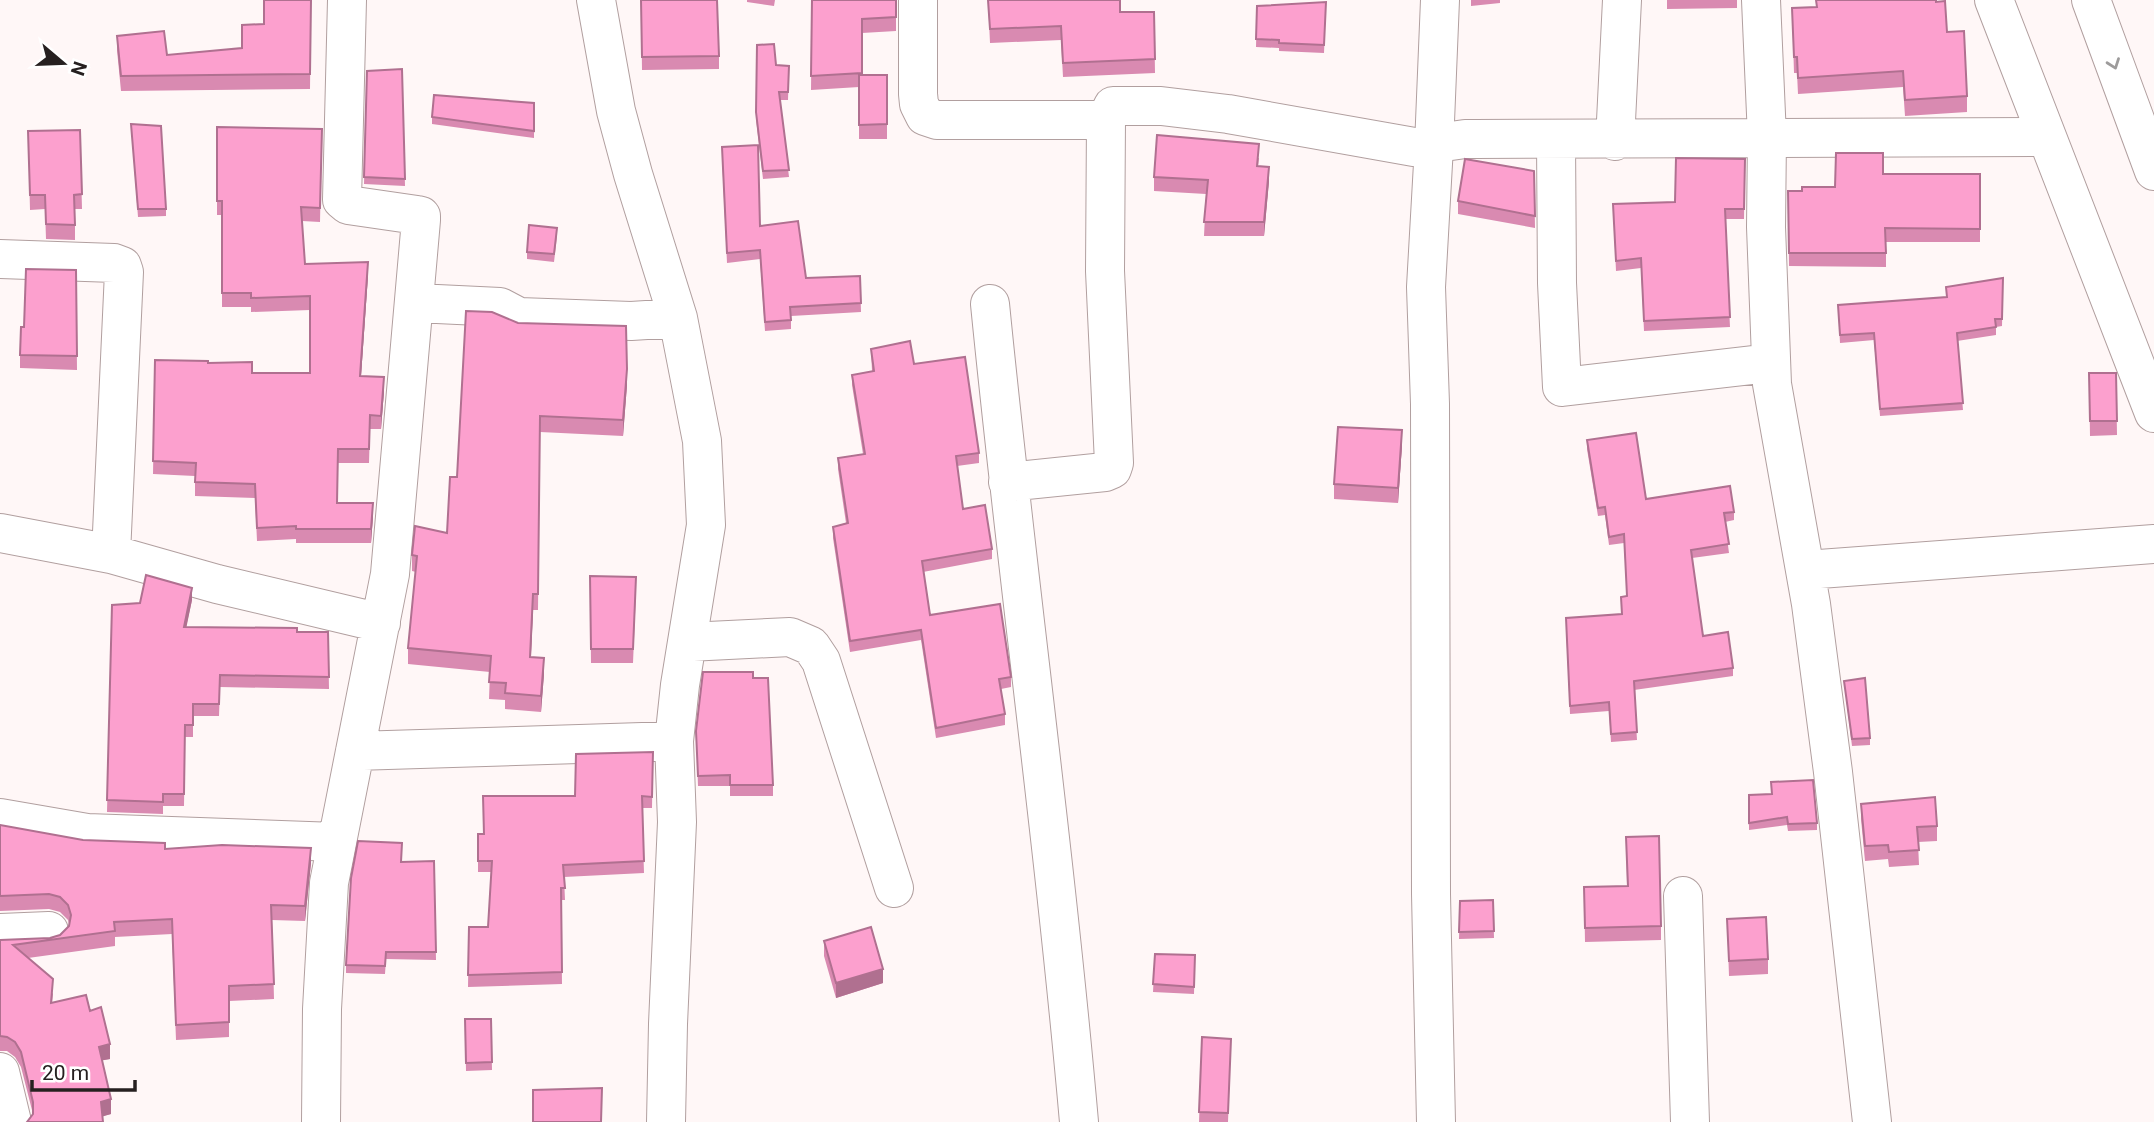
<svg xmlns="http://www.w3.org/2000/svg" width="2154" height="1122" viewBox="0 0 2154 1122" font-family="Roboto,sans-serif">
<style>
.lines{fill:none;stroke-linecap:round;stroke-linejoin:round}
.minor-casing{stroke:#b19f9f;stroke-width:40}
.highway-casing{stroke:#b19f9f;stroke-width:40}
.minor{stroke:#fff;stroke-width:38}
.highway{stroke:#fff;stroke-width:38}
.wall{fill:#d98ab1}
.shaded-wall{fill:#b07090}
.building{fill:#fca0ce;stroke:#b07090;stroke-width:2}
.oneway{stroke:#9d9b9b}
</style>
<rect width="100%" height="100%" fill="#fff7f7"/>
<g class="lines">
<g class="minor-casing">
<path id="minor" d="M596 0 616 111 633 174 678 318 702 441 706 525 680 685 674 741 677 822 668 1024 666 1122
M918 0V94L919 104 925 116 937 120H1106
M1440 0 1434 146 1444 142 1465 139C1658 140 1851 137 2045 137
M1761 0 1767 137 1766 227 1772 384 1811 604 1833 772 1872 1122
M1994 0 2154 413
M1556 140 1557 283 1562 387 1770 363
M1615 141 1622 0
M0 259 114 263 122 266 124 272 111 554
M416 303 500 307 519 317 631 321 678 318
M990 304C1017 577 1055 849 1079 1122
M1008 482 1105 472 1112 469 1114 463 1105 271 1106 120 1113 106H1161L1228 114 1414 147 1434 146 1426 287 1430 404 1431 894 1436 1122
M0 533 111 554 217 584 381 623
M1806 570 2154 544
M688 642 790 637 811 646 821 661 894 888
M355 751 674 741
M0 818 87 833 336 842
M1683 896 1690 1122
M0 933 49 931
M0 1072 12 1122
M321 1122 322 1009 329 883 390 574 421 220V216L417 215 348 205 342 200 347 0"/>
</g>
<g class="highway-casing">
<path id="highway" d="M2091 0 2154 171"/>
</g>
<use href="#minor" class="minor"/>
<use href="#highway" class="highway"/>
</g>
<path class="wall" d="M311 0 310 89 121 91 117 50V36L167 55 242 48 264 24Z
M641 0 719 56V69L642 70Z
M747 0H775L774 6 747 2Z
M812 0H896V31L862 33V75H887V139H859V87L811 90Z
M988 0H1120V12H1154L1155 73 1063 77 1061 40 990 43Z
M1471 0H1500V3L1471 6Z
M1667 0H1737V8L1667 9Z
M1816 0H1936L1967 96V112L1905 116 1903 87 1798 94 1797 73H1794L1792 8 1816 7Z
M1326 2 1324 53 1279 51V48L1256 47 1257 6Z
M757 45 776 65 789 66 788 100H780L789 177 763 179 756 119Z
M402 69 405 186 364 184 367 71Z
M534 103V138L432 124V117Z
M131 124 166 209V216L138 217Z
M217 127 322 129 320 222 302 221 305 264 368 275 361 376 384 391 381 429H370L369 463H338L337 503 373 516 371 543H296V539L257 541 255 498 195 496V476L153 474 155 360 208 363 252 373H310V310L251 312V307H222V215H217Z
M80 130 82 209H75V240L46 239 45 209 30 210 28 131Z
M722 157 760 226 806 278 860 276 861 312 791 316V329L765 331 760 259 727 263Z
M1259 158 1258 167 1269 181 1264 236H1204L1206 194 1154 191V177Z
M1745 159 1744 219H1725L1730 327 1644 331 1641 268 1616 271 1613 205 1675 202Z
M1534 171 1535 228 1458 214V201Z
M1883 174H1980V242H1886V267L1789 266 1788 191H1802L1835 187Z
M557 236 554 262 527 259V252Z
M76 270 77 370 20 368V355L24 327Z
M2003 278 2002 326 1996 327V335L1957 341 1963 410 1880 416 1874 340 1840 343 1838 305 1947 297Z
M466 311 627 385 623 436 540 432 538 610H533L531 657 544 674 541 712 505 709V700L489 699 490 672 408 664V648L416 572 412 571V555L447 533 457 477Z
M871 349 914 364 979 453V463L957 466 963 509 992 549V559L923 572 930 615 1011 677V687L1001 689 1005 714V725L936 738 921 640 850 652 833 538V527L846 523 838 469V458L863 454 852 385V375L872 371Z
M2089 373H2116L2117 435 2090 436Z
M1587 440 1646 499 1734 512V520L1725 522 1729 553 1692 558 1703 636 1733 668V676L1634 690 1637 740 1611 742 1609 711 1570 714 1566 627 1622 614 1627 596 1624 543 1609 545 1605 515 1598 516 1587 449Z
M1402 445 1398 503 1334 499V484Z
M590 576 636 591 633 663H591Z
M192 600 186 627 328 632 329 689 220 687 219 716H193V737H185L184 806H163V814L107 812 112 605Z
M753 678 773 785V796H730V786H698L696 731Z
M1844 681 1870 738V745L1852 746Z
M653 752 652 808H642L644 873 564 877 565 900H561L562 984 468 987 469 927H488L491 872H478V834H483L575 796Z
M1749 795 1817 823V830L1788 831 1787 825 1749 830Z
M1861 804 1937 826V841L1918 842 1919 865 1889 867 1888 859 1865 861 1861 819Z
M0 825 83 840 165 849 311 863 305 921 272 920 274 999 229 1001V1037L176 1040 172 934 115 937V946L28 958 53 994 52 1003 90 1011 110 1059 102 1060 111 1114 102 1116 33 1114 21 1067 15 1057 7 1051H0V940L50 938 60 935 69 926V924L68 920 60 912 49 909 0 911Z
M1626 837 1661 926V940L1585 942 1584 887 1627 886Z
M434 861 436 960 386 959 385 974 346 973V965L401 862Z
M1493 900 1494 938 1459 939 1460 901Z
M1727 919 1768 959V974L1729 976Z
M824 941 883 983 836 998 824 956Z
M1155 954 1195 955 1194 994 1153 992Z
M465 1019H491L492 1070 466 1071Z
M1202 1037 1231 1039 1228 1122H1199Z"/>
<path class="shaded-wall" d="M1269 167V181L1264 236V222Z
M368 262V275L360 390V376Z
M627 369V385L623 436V420Z
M384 377V391L381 429V416Z
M1402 430V445L1398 503V488Z
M373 503V516L371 543V529Z
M192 588V600L184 639V627Z
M533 594V610L530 673V657Z
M544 658V674L541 712V696Z
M311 848V863L305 921V906Z
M883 969V983L836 998V983Z
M110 1044V1059L99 1061V1047Z
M111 1099V1114L101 1117V1102Z"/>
<path class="building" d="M264 0H311L310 74 121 76 117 36 164 31 167 55 242 48V25L264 24Z
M641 0H717L719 56 642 57Z
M812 0H896V17L862 19V73L811 76Z
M988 0H1120V12H1154L1155 59 1063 63 1061 26 990 29Z
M1816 0H1936V2L1945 1 1947 32 1964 31 1967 96 1905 100 1903 71 1798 78 1797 57H1794L1792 8 1817 7Z
M1326 2 1324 45 1279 43V40L1256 39 1257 6Z
M774 44 776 65 789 66 788 92H779L789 170 763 171 756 112 757 45Z
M402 69 405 179 364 177 367 71Z
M859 75H887V124L859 125Z
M434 95 534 103V131L432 117Z
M131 124 161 126 166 209H138Z
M217 127 322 129 320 208 301 207 305 264 368 262 360 376 384 377 381 416 370 415 369 449H338L337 503H373L371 529H296V526L257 528 255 484 195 482 196 463 153 461 155 360 208 361V363L252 362V373H310V296L251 298V293H222V201H217Z
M80 130 82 194 74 195 75 225 46 224 45 195H30L28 131Z
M1157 135 1259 144 1257 166 1269 167 1264 222H1204L1208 180 1154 177Z
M758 145 760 226 798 221 806 278 860 276 861 303 790 307 791 320 765 322 760 250 727 253 722 147Z
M1836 153H1883V174H1980V229L1885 228 1886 253H1789L1788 191H1802V187H1835Z
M1676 158 1745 159 1744 209H1725L1730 317 1644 321 1641 258 1616 261 1613 204 1675 202Z
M1465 159 1534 171 1535 216 1458 201Z
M529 225 557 228 554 254 527 252Z
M26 269 76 270 77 356 20 355 21 327H24Z
M2003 278 2002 319H1995L1996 327 1957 333 1963 403 1880 409 1874 333 1840 335 1838 305 1947 297 1946 287Z
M466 311 492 312 518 323 626 326 627 369 623 420 540 416 538 594H533L530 657 544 658 541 696 505 693 506 683 489 682 491 656 408 648 417 556 412 555 415 526 447 533 450 477H457Z
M910 341 914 364 965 357 979 453 956 456 963 509 985 505 992 549 922 561 930 615 1000 604 1011 677 999 679 1005 714 936 728 921 630 850 641 833 527 848 523 838 458 865 454 852 375 874 371 871 349Z
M2089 373H2116L2117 421H2090Z
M1338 427 1402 430 1398 488 1334 484Z
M1636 433 1646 499 1730 486 1734 512 1724 513 1729 544 1691 550 1703 636 1728 632 1733 668 1634 681 1637 732 1611 734 1609 702 1570 706 1566 618 1622 614 1621 597 1627 596 1624 534 1609 537 1605 507 1598 508 1587 440Z
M146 575 192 588 184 627 297 628V632H328L329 677 220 675 219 704H193V725H185L184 794H163V802L107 800 112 605 140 603Z
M590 576 636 577 633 649H591Z
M703 672H753V678H768L773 785H730V775L698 776 696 731Z
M1865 678 1870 738 1852 739 1844 681Z
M653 752 652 797 642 796 644 861 563 865 565 888H561L562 972 468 975 469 927H488L492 861H478V834H484L483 796H575L576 754Z
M1813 780 1817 823 1788 824 1787 817 1749 823V795L1772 794 1771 782Z
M1935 797 1937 826 1917 827 1919 850 1889 852 1888 845 1865 846 1861 804Z
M0 825 83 840 165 843V849L222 845 311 848 305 906 271 905 274 984 229 986V1022L176 1025 172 919 114 922 115 931 13 945 53 979 51 1003 86 995 90 1011 101 1007 110 1044 99 1047 111 1099 101 1102 103 1122H27L33 1114V1102L21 1052 15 1042 7 1037 0 1036V940L50 938 60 935 69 926 71 915 68 905 60 897 49 894 0 896Z
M1659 836 1661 926 1585 928 1584 887 1628 886 1626 837Z
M358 841 402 843 401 862 434 861 436 952H386L385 966 346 965 351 878Z
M1493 900 1494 931 1459 932 1460 901Z
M1766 917 1768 959 1729 961 1727 919Z
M871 927 883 969 836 983 824 941Z
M1155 954 1195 955 1194 987 1153 984Z
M465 1019H491L492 1062 466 1063Z
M1202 1037 1231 1039 1228 1113 1199 1112Z
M602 1088 601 1122H533V1090Z"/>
<defs><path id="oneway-chevron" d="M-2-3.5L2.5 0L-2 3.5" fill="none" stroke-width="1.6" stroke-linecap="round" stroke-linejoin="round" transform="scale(1.75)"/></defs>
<use class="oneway" href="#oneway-chevron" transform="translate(2114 64) rotate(70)"/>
<g transform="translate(63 63) rotate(109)" stroke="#ffffff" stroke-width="5" paint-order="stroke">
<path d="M0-5L12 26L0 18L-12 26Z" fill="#262020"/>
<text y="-10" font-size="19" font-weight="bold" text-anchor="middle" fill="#262020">N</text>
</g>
<path d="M32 1080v10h103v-10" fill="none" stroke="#262020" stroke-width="3.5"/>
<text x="42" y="1080" font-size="21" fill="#262020" stroke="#ffffff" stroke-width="5" paint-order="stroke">20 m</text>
</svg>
